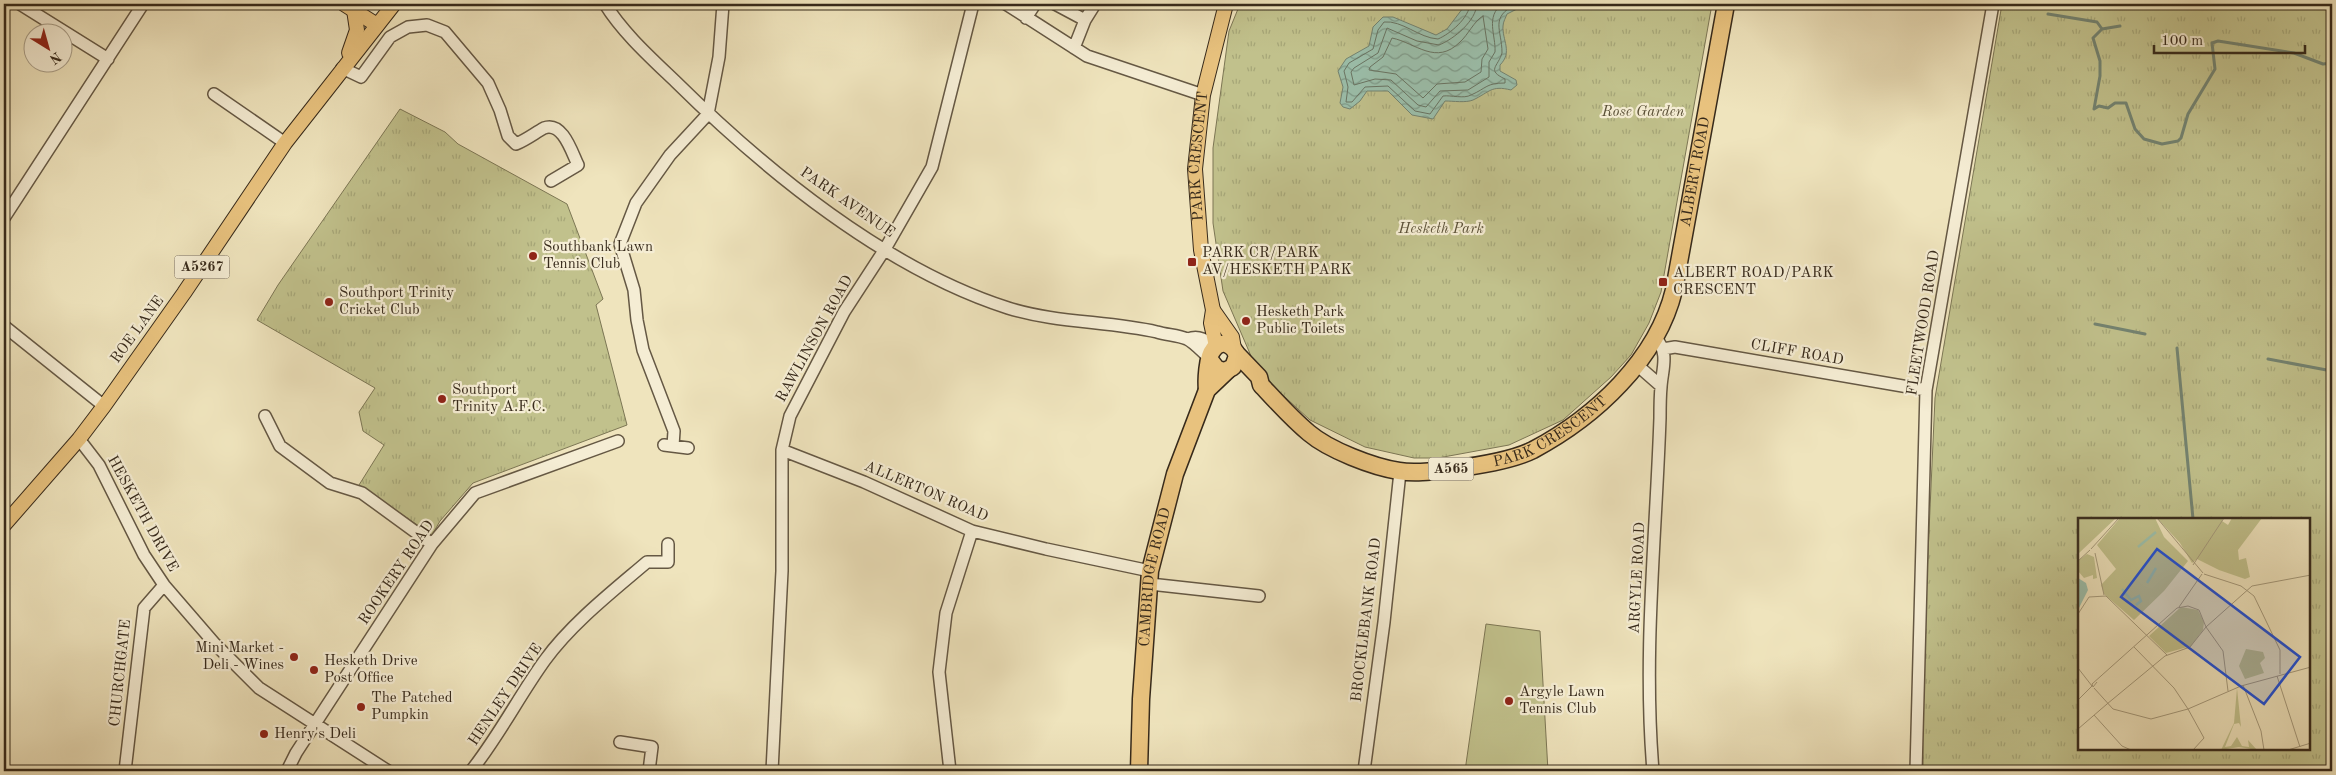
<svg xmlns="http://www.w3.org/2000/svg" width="2336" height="775" viewBox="0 0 2336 775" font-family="'Old Standard TT',serif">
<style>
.grass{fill:url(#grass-tufts);stroke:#7c7654;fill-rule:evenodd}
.pitch{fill:#c1c18c;stroke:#7c7654}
.water{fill:url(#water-waves);stroke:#738371}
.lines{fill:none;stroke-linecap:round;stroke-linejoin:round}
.shore{stroke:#697463;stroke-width:1}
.stream{stroke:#738371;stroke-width:3}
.minor-casing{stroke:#655844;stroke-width:14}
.major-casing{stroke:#372a1b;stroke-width:16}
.highway-casing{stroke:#372a1b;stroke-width:19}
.minor{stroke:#f5edd4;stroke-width:11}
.major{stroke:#e8c27e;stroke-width:14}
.highway{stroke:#e8c27e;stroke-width:16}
.poi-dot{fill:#8f2418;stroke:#f5edd4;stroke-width:2}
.labels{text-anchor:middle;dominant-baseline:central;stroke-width:4.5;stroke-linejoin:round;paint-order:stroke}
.shield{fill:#f5edd4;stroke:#706452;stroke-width:1}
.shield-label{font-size:14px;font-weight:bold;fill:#372a1b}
.park-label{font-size:15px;font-style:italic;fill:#5a5037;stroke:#f5edd4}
.street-label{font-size:15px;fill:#372a1b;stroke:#f5edd4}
.poi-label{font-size:15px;fill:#372a1b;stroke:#f5edd4;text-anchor:start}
.inset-river{fill:none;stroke:#9bbfab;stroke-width:2.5}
.inset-road{fill:none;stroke:#a59a7c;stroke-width:1}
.view{fill:#1d4ed8;fill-opacity:0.15;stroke:#1d4ed8;stroke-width:2.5}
.inset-edge{fill:none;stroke:#372a1b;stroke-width:2.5}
</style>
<defs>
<pattern id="grass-tufts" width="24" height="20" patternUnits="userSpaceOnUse" patternTransform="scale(1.25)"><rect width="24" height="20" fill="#c1c18c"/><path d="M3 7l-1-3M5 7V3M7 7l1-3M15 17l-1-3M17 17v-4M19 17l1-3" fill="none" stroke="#a6a678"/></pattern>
<pattern id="water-waves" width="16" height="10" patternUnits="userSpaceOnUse" patternTransform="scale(1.25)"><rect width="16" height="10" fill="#9bbfab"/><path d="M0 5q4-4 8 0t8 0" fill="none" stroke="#7f9b8a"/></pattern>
</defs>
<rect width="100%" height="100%" fill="#efe4bd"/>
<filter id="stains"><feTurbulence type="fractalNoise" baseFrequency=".004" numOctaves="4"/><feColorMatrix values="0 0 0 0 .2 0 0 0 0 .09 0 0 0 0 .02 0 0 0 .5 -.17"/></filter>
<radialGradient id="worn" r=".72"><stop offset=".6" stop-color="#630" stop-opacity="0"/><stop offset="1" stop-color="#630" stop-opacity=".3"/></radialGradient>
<path class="grass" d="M1240 4H1712L1661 292 1649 323 1631 355 1611 377 1563 420 1509 445 1438 458H1414L1365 447 1310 420 1274 387 1251 356 1223 291 1213 223V148L1229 31Z
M2002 4H2332V771H1923L1922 687 1935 398ZM2080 519H2310V749H2080Z
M400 109 445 132 458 144 567 204 603 299 596 305 627 425 473 483 440 521 432 535 359 485 384 445 363 431 359 412 375 388 257 320 278 285Z"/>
<path class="pitch" d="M1486 624 1540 631 1548 771H1465Z"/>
<path class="water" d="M1466 4H1527L1507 14C1506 17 1503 22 1503 26 1502 40 1513 52 1500 65V71L1516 80 1517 85 1511 90C1491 85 1490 92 1473 100 1466 103 1453 101 1445 101L1433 119 1412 115 1388 91H1367L1360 101 1350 109 1343 107 1340 103 1343 87 1338 71 1346 59 1369 46 1373 27 1383 17H1393L1436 35 1447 29Z"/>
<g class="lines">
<path class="shore" d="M1470 4C1469 18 1450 34 1438 39 1419 38 1402 20 1384 22L1378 30 1373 49 1349 63 1344 71 1348 87 1346 102H1352L1365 87 1388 86 1415 111 1430 114 1443 96C1451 95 1464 99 1471 95 1487 88 1486 83 1505 83V79C1486 70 1498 67 1502 53 1502 29 1489 18 1516 4
M1477 4C1476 21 1454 39 1439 45L1417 41 1387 28 1378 53 1354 68 1351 72 1354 85 1375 79 1391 80 1418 105 1426 107 1440 91 1468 90 1489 77V62L1495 52C1496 35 1485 17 1502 4
M1483 16 1488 49 1482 59 1481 72 1465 82 1437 84 1423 98 1396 74 1369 70 1370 67 1383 57 1392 38C1416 43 1436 66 1460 42 1468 35 1474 21 1483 16Z"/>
<path class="stream" d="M2048 14 2097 22 2102 29
M2120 26 2102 29 2093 38 2100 61V76L2094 109 2099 106 2108 108 2115 103H2126L2135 129 2144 139 2162 144 2178 141 2181 138 2188 114 2215 69 2212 43 2218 41 2294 53 2323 64 2332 63
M2095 324 2145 334
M2177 348 2193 519
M2268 359 2332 371"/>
<g class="minor-casing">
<path id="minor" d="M20 4 108 59
M605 4C623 33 651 58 676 82 766 171 886 269 1008 308 1056 323 1108 321 1157 332 1167 335 1178 335 1187 339 1195 343 1203 353 1210 358
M1006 4 1087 56 1203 95
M1055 4 1085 20 1095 4
M1026 18 1035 4
M1074 48 1085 20
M342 68 361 77 390 37 408 27 427 25 445 32 488 83 500 110 508 136 516 144C526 140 535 133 544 128 563 121 572 153 578 165L551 181
M214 94 285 143
M4 218 143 4
M4 326 104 406
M1188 339C1199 335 1206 340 1215 347
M1663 349 1675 347 1926 390
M1637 365 1661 386
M265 416 280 446 330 483 362 493 432 544
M79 439 99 465 144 555 164 585 215 644 259 688 388 771
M664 445 688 448
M673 446 674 431 643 350 637 320 634 290 620 244 636 203 670 155 708 114 719 57 723 4
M782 450 864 482 972 531 1046 549 1150 571
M1150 584 1259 596
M620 742 652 747 649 771
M125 771 144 608 164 585
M287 771 296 753 432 544 475 493 618 441
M471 771C499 736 519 696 545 660 572 623 613 591 647 562H668V544
M772 771 782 571V450L790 416 844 312 885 249 932 167 973 4
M950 771 939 672 946 613 972 531
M1364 771 1384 622 1400 472
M1653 771C1643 653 1656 536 1660 418 1660 408 1660 397 1661 387 1662 369 1670 353 1655 337
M1916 771 1926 390 1993 4"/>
</g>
<g class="major-casing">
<g id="major">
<path d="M344 4 377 25"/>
<path d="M349 53 357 30 354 10"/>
<path d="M1213 310 1232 337 1234 349"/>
<path id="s1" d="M1216 346 1211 323 1213 310 1201 250 1195 169 1203 95 1226 4"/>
<path d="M4 525 79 439 104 406 184 293 285 143 394 4"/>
</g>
</g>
<g class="highway-casing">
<g id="highway">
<path id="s2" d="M1236 353 1259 377 1261 385C1276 401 1292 419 1309 433 1329 450 1373 467 1399 471 1416 474 1435 471 1452 469 1476 466 1511 461 1533 450 1595 417 1657 360 1674 290L1726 4"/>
<path d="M1207 390C1206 381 1207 357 1213 350 1221 338 1234 345 1237 356L1233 367 1225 371 1217 369 1210 360"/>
<path id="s3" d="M1139 771 1141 699 1150 571 1175 474 1207 390 1228 370"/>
</g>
</g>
<use href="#minor" class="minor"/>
<use href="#major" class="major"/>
<use href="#highway" class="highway"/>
</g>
<g class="poi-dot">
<circle cx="533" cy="256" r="5"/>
<rect x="1187" y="257" width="10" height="10" rx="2.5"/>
<rect x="1658" y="277" width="10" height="10" rx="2.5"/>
<circle cx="329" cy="302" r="5"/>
<circle cx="1246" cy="321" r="5"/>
<circle cx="442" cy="399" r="5"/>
<circle cx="294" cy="657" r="5"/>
<circle cx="314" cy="670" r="5"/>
<circle cx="1509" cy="701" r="5"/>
<circle cx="361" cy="707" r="5"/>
<circle cx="264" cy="734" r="5"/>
</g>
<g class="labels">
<g class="shield">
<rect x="174.5" y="255.5" width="55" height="23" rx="4"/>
<rect x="1428.5" y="457.5" width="45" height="23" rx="4"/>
</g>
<g class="shield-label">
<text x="202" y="267">A5267</text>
<text x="1451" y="469">A565</text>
</g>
<g class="park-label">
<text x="1643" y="112">Rose Garden</text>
<text x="1441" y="229">Hesketh Park</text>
</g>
<g class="street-label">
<text stroke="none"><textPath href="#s1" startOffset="192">PARK CRESCENT</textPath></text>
<text stroke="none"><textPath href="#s2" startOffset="684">ALBERT ROAD</textPath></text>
<text transform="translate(847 203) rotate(35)">PARK AVENUE</text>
<text transform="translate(1924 323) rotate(-81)">FLEETWOOD ROAD</text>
<text transform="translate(138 330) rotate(-54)">ROE LANE</text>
<text transform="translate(815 339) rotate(-61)">RAWLINSON ROAD</text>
<text transform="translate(1797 353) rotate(10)">CLIFF ROAD</text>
<text stroke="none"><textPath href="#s2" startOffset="368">PARK CRESCENT</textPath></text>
<text transform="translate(926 492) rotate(23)">ALLERTON ROAD</text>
<text transform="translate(142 514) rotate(61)">HESKETH DRIVE</text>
<text transform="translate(397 573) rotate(-56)">ROOKERY ROAD</text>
<text stroke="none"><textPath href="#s3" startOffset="195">CAMBRIDGE ROAD</textPath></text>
<text transform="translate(1638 578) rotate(-87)">ARGYLE ROAD</text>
<text transform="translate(1367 620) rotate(-83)">BROCKLEBANK ROAD</text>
<text transform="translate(121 673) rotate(-84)">CHURCHGATE</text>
<text transform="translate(506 695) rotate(-56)">HENLEY DRIVE</text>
</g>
<g class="poi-label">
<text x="543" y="247">Southbank Lawn<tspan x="543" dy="17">Tennis Club</tspan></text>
<text x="1202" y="253">PARK CR/PARK<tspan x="1202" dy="17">AV/HESKETH PARK</tspan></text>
<text x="1673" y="273">ALBERT ROAD/PARK<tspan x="1673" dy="17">CRESCENT</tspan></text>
<text x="339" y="293">Southport Trinity<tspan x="339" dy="17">Cricket Club</tspan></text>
<text x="1256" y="312">Hesketh Park<tspan x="1256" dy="17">Public Toilets</tspan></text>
<text x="452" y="390">Southport<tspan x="452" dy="17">Trinity A.F.C.</tspan></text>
<text x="284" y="648" text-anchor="end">Mini Market -<tspan x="284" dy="17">Deli - Wines</tspan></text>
<text x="324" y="661">Hesketh Drive<tspan x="324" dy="17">Post Office</tspan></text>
<text x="1519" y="692">Argyle Lawn<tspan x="1519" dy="17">Tennis Club</tspan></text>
<text x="371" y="698">The Patched<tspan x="371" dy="17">Pumpkin</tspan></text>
<text x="274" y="734">Henry's Deli</text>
</g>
</g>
<g transform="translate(2078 518)">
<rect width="232" height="232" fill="#efe4bd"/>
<path d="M42 0H77L86 19 110 43 86 73 56 102 26 76 23 67 38 51 19 27ZM79 0H145L144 3 150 7 154 0H184L160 32 161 42 168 40 172 59 167 61 141 52 119 41 114 45 102 25ZM9 36 16 39 19 60 15 61V57L6 60 0 53 1 42ZM103 89 120 92 126 104 125 112 113 128 88 135 71 118ZM168 131 185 134 187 140 182 145 186 155 167 161 161 148Z" fill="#c1c18c"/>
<path d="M159 170 163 209 161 205 156 206 147 229 153 228 159 219 164 228 171 229 170 222 179 232 161 229 143 232 156 205Z" fill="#c1c18c"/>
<path d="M0 0H38L0 36Z" fill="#c1c18c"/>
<path d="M0 60 8 65 10 72 0 92Z" fill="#9bbfab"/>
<path class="inset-river" d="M60 29 78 14M69 65 78 50M44 71 53 82 61 78 63 83 58 87"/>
<path class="inset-road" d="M79 0 125 55M13 31 41 0M17 35 26 77M0 43 12 32M115 47 146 0M126 56 163 68 176 78 202 132V156M101 89 124 56M0 96 11 79 28 78 89 137M128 109 145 133 150 173M56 129 96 170 110 191M0 150 14 168M199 158 222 229M19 164 15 169 14 166 99 90 110 88 121 92 128 109 174 68 233 57M165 167 183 213 186 232M16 170 35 191 73 201 110 191 163 168 233 149M0 182 14 168M29 186 87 138 112 129 128 109M110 191 126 220 115 232M16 197 44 228 53 232M0 211 29 186M210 232 233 225"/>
<path class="view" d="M79 31 222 139 186 186 43 79Z"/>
<rect width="232" height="232" class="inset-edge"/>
</g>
<rect width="2336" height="775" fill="none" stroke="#efe4bd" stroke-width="20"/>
<rect x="5" y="5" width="2326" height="765" fill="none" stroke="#372a1b" stroke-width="2.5"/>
<rect x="10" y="10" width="2316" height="755" fill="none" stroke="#372a1b"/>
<g transform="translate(48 48) rotate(143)"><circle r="24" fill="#f5edd4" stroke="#a99f8a"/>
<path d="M0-4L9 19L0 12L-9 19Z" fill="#8f2418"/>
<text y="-8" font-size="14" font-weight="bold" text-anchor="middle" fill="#372a1b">N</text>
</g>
<path d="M2154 45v8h151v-8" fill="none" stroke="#372a1b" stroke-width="2.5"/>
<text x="2161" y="45" font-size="15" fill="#372a1b" stroke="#f5edd4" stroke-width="4" paint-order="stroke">100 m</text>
<rect width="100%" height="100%" filter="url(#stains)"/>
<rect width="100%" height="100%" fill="url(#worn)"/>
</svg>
